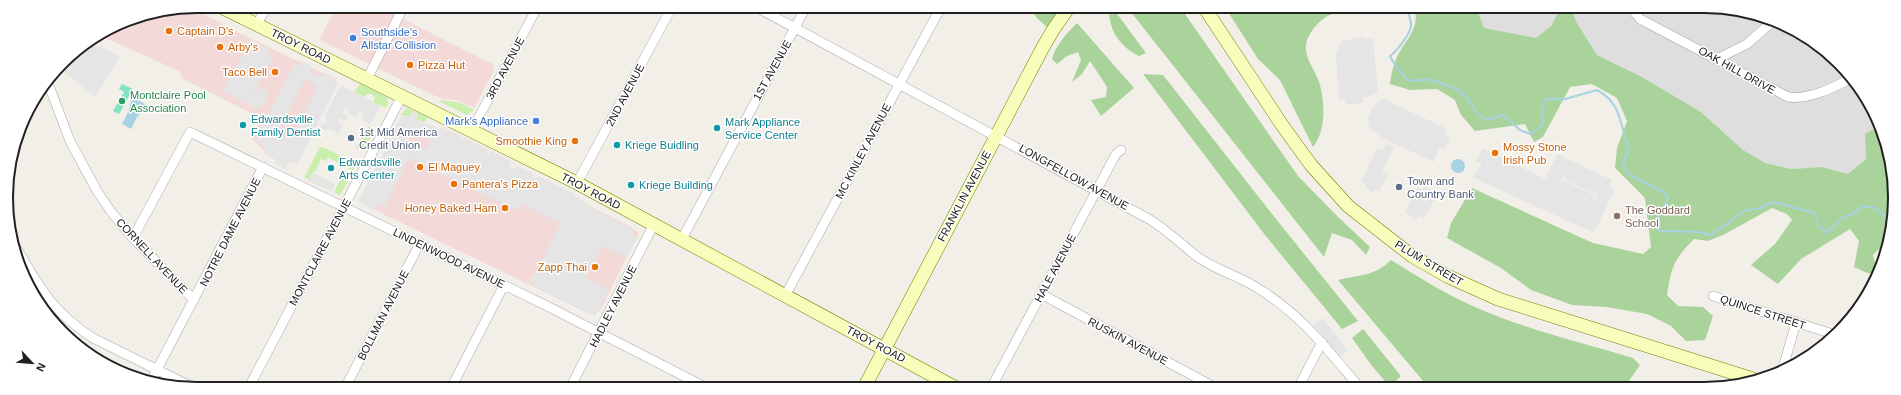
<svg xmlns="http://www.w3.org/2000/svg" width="1901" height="395" viewBox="0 0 1901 395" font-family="Helvetica,sans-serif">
<rect width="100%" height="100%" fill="#f2efe8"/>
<path fill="#dfdede" d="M1476,7H1561L1551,26L1536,38L1484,28Z
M1570,7L1728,8L1799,32L1855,81L1878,127L1865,134L1866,159L1848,174L1822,167L1791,169L1765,164L1743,150L1701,112L1642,77L1597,55L1577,23Z"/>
<path fill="#f3d9d7" d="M337,6H377L494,65L492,74L474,108L456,100L443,99L433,95L322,41L320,38Z
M191,7L235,31L335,79L337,84L297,163L286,162L269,155L252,139L261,118L183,79L179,71L101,36L124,20Z
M420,124L553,187L629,226L639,233L601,309L592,315L381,213L361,200L399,125Z"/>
<path fill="#caeeac" d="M360,84L386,97L388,103L386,108L373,102L375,98L372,94H367L365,97L354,92Z
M441,100L461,103L474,110L467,115L440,102Z
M407,108L427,117L425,122L415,119L412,112L410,116L400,115Z
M369,126L375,129L363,151L356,147Z
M320,147H323L356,164L353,171L328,157L326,161L321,159L315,172H313L309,179L304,178Z
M341,178L348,181L340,195L335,193V190Z"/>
<path fill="#a9d39a" d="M1029,7H1062L1049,29L1037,18Z
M1109,7H1112L1146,53L1139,56C1119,46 1108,29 1109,7Z
M1127,7H1180L1298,176L1337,216L1370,247L1366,255L1352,240L1332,233L1324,257Z
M1225,7H1366C1358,19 1347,12 1336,13C1325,15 1315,25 1310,34C1298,53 1315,67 1320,85C1325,104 1326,131 1313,147L1280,80L1258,59Z
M1413,7H1476L1484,28L1536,38L1551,26L1561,7H1570L1577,23L1597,55L1642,77L1701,112L1743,150L1765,163L1791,169L1822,167L1848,174L1866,159L1865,134L1878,127L1888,148L1893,222L1888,240L1873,255L1878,273H1867L1854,267L1859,241L1850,229L1801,259L1778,284L1751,265L1775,244L1792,220L1787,214L1772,208L1725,234L1708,241L1694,239C1674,259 1671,267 1667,295L1678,306L1703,307L1713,316L1705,340L1686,341L1671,326L1647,314L1607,307L1572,305L1531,290L1501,268L1447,238L1451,223L1472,188L1593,243L1643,254L1651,247L1645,198L1615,168L1617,148L1627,121L1617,98L1592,84L1570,87L1543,137L1534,142L1525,124L1475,131L1461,115L1455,100L1437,89L1410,90L1390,84C1391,74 1394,62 1399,53C1407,39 1422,24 1413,7Z
M1077,23L1134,88L1101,116L1091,100L1106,97L1107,87L1090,61L1082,74L1072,82L1081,60L1078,52L1067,56L1057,64L1052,59C1056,45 1066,34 1077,23Z
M1143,74L1163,75L1276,219L1358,321L1342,329L1265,235Z
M1391,260C1420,278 1450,297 1482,310C1531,331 1583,343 1633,358L1640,365L1626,385L1620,388H1562L1554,382L1549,388H1429L1338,280C1358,275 1376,276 1391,260Z
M1363,329L1401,376L1390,387L1372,366L1352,338Z"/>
<path fill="#82e4c2" d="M122,84L133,89L119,114L113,111L124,92L119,89Z"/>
<path fill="#e5e5e5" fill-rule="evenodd" d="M1361,37L1365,39L1373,38L1378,93L1363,98L1362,103L1346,105L1345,99L1339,100L1336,54L1342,41Z
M251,40L270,49L267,54L273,57L255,91L249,88L256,93L260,87L268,91L265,97L268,98L264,106L260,104L257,110L243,102L246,96L242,102L223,91Z
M87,46L102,47L120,57L95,97L61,69L66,59Z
M303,61L311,65L310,69L312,73L321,76L325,72L334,77L333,82H339L299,161L289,162L286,168L287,170L275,164L276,160L265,154V147L255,139L294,65H301ZM307,80L316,84L317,89L292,136L289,138L284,137L280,133V128L304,81Z
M341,85L380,106L370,125L362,120L365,114L359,111L356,117L348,113L347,106L342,112L348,116L346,121L340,118L338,121L343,125L339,134L330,129L326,131L319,126L328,121L324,117Z
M1382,98L1447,129L1445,135L1450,138L1444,150L1440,148L1438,149L1434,162L1386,140L1370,129L1368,119L1371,110Z
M412,112L418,114L416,119L436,127L432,139L441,127L461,136L459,143L463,137L488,150L487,156L491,151L511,161L509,167L514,169L517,166L534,174L532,178L534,181L538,176L575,194L573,200L578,196L588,206L635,231L632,236L637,237L627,258L602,246L586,278L607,289L608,293L595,316L536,287L529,280L538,269L560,223L521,204L517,211L409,158L385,207L379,204L374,211L358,201L388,144L395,146L390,141L401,116H410ZM414,130L431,141L427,148H422L408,141Z
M1386,144L1394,148L1382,171L1387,175L1379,191L1375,190L1372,193L1366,187V184L1361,182L1377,148L1383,150Z
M1483,148L1545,179L1557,154L1612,180L1609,186L1615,189L1594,233L1472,177L1481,166V163L1476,161ZM1565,173L1566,174L1564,179L1595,194L1599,189L1594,201L1592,200L1594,195L1563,180L1561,185H1559Z
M313,173L335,184L332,192L307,180L310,178Z
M1424,186L1431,189L1429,193L1436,197L1424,219L1418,216L1416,220L1405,212L1417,187L1422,190Z
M1323,318L1348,351L1340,357L1313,325Z"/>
<path fill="#a6d2e1" d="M132,97L147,105L137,117L131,129L122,124L128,112Z
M1451 166a7 7 0 1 1 14 0a7 7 0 1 1-14 0Z"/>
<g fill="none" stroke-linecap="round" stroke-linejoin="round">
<path stroke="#a6d2e1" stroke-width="2" d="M1366,7H1373
M1407,7C1408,12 1410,18 1411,23C1413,31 1397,51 1390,56C1395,67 1401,70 1407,80C1416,81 1427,78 1435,81C1442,83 1451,87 1458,90C1478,100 1470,129 1503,115L1520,130L1530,134L1543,125L1542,107L1546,99H1565L1597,90C1623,104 1619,125 1629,149L1623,163L1627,173L1666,194L1668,198L1655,226L1660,231L1699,232L1711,235L1744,211L1760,208L1774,202L1814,213L1819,226L1827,233L1843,217L1855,213L1862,206L1876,208L1889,220H1893"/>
<g stroke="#a8a8a8" stroke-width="10">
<path id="street" d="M756,7L1149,219C1167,230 1182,245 1199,258C1217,270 1238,276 1256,287C1302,315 1326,348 1360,388
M1631,8L1640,19L1788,97C1810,100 1832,88 1852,78
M257,24L267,6
M1717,59L1747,44L1772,22
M367,79L404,6
M48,83L70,141L97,191L112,213L133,238L194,300
M472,130L538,6
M577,183L672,7
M133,238L190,132L549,307L707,388
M682,239L806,7
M14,244C40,287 50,310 93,338L192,387
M1041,294L1216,388
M785,296L941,7
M1713,296L1836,335
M1782,371L1796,323
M151,381L263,167
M249,387L402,96
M345,388L420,243
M451,388L504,285
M570,388L654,224
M991,388L1116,154L1121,150
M1298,388L1322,342"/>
</g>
<g stroke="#6e8000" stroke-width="14">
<path id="secondary" d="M219,6L577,183L956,388
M1204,7L1282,125L1311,165L1348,206L1412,256L1447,276L1498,299L1753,379
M864,388L1042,49L1053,30L1069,7"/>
</g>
<use href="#street" stroke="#fff" stroke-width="9"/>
<use href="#secondary" stroke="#f7fdbb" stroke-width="13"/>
</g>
<g fill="#e8710a" stroke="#fff" stroke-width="1.5">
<circle cx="169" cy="31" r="4"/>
<circle cx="220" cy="47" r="4"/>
<circle cx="410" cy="65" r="4"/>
<circle cx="275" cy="72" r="4"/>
<circle cx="575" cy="141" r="4"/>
<circle cx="1495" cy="153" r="4"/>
<circle cx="420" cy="167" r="4"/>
<circle cx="454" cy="184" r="4"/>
<circle cx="505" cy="208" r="4"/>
<circle cx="595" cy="267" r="4"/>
</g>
<g fill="#3f7fe0" stroke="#fff" stroke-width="1.5">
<circle cx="353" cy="38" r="4"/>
<circle cx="536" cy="121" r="4"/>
</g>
<circle fill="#2e9e5b" stroke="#fff" stroke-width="1.5" cx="122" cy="101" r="4"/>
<g fill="#0f9aa8" stroke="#fff" stroke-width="1.5">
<circle cx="243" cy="125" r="4"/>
<circle cx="717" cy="128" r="4"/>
<circle cx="617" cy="145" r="4"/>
<circle cx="331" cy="168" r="4"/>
<circle cx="631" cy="185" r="4"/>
</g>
<g fill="#5c6f8a" stroke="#fff" stroke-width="1.5">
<circle cx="351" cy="138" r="4"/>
<circle cx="1399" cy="187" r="4"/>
</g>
<circle fill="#8d6e63" stroke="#fff" stroke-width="1.5" cx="1617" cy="216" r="4"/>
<g text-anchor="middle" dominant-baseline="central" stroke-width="3" stroke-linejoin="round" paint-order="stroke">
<g font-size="11" fill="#c56008" stroke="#fff" text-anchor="start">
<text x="177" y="31">Captain D's</text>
<text x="228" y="47">Arby's</text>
<text x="418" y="65">Pizza Hut</text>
<text x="267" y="72" text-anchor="end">Taco Bell</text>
<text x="567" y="141" text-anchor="end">Smoothie King</text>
<text x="1503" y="147">Mossy Stone<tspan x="1503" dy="13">Irish Pub</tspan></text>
<text x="428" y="167">El Maguey</text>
<text x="462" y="184">Pantera's Pizza</text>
<text x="497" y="208" text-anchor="end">Honey Baked Ham</text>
<text x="587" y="267" text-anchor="end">Zapp Thai</text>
</g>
<g font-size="11" fill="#366cbe" stroke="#fff" text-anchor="start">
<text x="361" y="32">Southside's<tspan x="361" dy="13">Allstar Collision</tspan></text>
<text x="528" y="121" text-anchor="end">Mark's Appliance</text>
</g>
<g font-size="11" fill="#212121" stroke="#fff">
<text transform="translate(301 46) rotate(26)">TROY ROAD</text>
<text transform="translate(505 68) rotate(-62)">3RD AVENUE</text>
<text transform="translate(772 70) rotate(-61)">1ST AVENUE</text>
<text transform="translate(1737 70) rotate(29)">OAK HILL DRIVE</text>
<text transform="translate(625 95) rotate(-62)">2ND AVENUE</text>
<text transform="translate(863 151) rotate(-62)">MC KINLEY AVENUE</text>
<text transform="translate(1074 177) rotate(29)">LONGFELLOW AVENUE</text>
<text transform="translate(591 191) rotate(28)">TROY ROAD</text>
<text transform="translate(964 196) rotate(-62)">FRANKLIN AVENUE</text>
<text transform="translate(230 232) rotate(-63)">NOTRE DAME AVENUE</text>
<text transform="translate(320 252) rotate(-62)">MONTCLAIRE AVENUE</text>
<text transform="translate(152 256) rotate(47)">CORNELL AVENUE</text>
<text transform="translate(449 258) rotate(26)">LINDENWOOD AVENUE</text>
<text transform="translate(1429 263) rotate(31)">PLUM STREET</text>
<text transform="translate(1055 268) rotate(-62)">HALE AVENUE</text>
<text transform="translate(613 306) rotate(-63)">HADLEY AVENUE</text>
<text transform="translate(1763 312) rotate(18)">QUINCE STREET</text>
<text transform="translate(383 315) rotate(-63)">BOLLMAN AVENUE</text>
<text transform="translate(1128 341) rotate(28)">RUSKIN AVENUE</text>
<text transform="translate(876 344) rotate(28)">TROY ROAD</text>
</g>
<g font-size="11" fill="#27864d" stroke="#fff" text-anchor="start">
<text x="130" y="95">Montclaire Pool<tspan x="130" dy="13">Association</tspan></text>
</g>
<g font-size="11" fill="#0d838f" stroke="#fff" text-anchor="start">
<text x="251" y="119">Edwardsville<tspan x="251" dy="13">Family Dentist</tspan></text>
<text x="725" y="122">Mark Appliance<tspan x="725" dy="13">Service Center</tspan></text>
<text x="625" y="145">Kriege Buidling</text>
<text x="339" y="162">Edwardsville<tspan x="339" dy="13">Arts Center</tspan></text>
<text x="639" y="185">Kriege Building</text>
</g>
<g font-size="11" fill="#4e5e75" stroke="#fff" text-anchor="start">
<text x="359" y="132">1st Mid America<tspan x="359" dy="13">Credit Union</tspan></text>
<text x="1407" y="181">Town and<tspan x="1407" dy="13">Country Bank</tspan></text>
</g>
<g font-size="11" fill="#785e54" stroke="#fff" text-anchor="start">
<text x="1625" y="210">The Goddard<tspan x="1625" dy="13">School</tspan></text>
</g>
</g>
<path d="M0 0H1901V395H0ZM197 13H1704A184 184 0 0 1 1888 197V198A184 184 0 0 1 1704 382H197A184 184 0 0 1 13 198V197A184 184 0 0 1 197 13Z" fill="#fff" fill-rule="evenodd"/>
<path fill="none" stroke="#212121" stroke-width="2" d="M197 13H1704A184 184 0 0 1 1888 197V198A184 184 0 0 1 1704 382H197A184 184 0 0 1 13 198V197A184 184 0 0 1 197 13Z"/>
<g transform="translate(32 363) rotate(116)" stroke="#ffffff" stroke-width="3" paint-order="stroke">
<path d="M0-3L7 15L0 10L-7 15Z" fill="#212121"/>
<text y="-6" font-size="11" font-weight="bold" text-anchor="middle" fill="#212121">N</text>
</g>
</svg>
